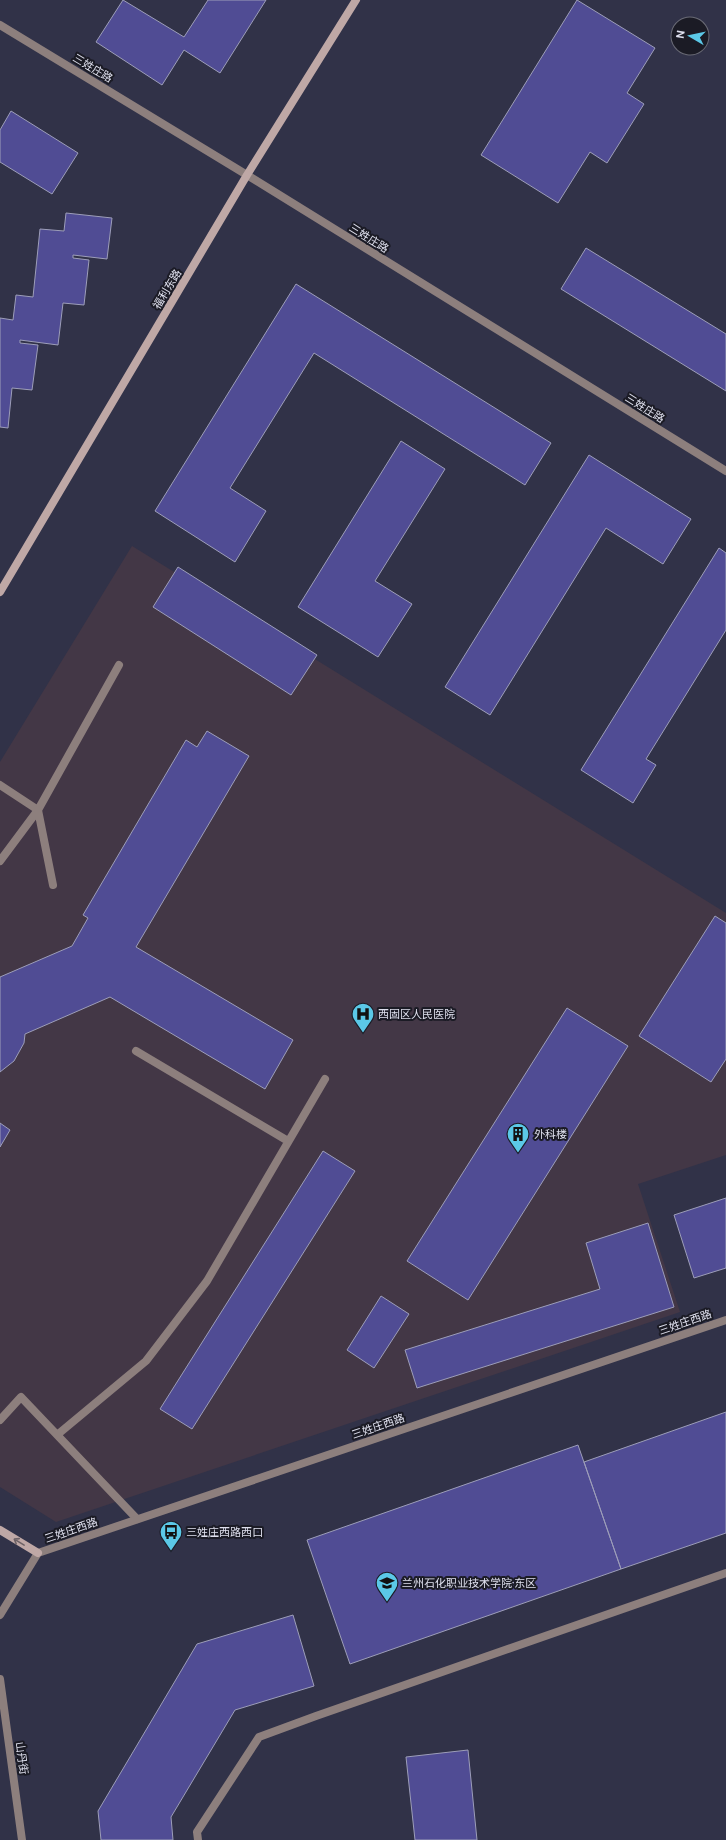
<svg xmlns="http://www.w3.org/2000/svg" width="726" height="1840" viewBox="0 0 726 1840" font-family="'DM Sans','Noto Sans SC',sans-serif">
<rect width="100%" height="100%" fill="#313248"/>
<path fill="#433746" d="M132,546L726,913V1155L638,1184L680,1312L56,1522L0,1487V762Z"/>
<path fill="#504c94" stroke="#9d9eb9" d="M123,0L184,37L208,0H266L220,73L184,50L162,85L96,42Z
M577,0L655,48L627,93L644,104L607,163L590,152L558,203L481,155Z
M11,111L78,153L52,194L0,162V130Z
M66,213L112,218L107,259L73,255V258L89,260L84,305L63,303L58,345L20,340V343L38,345L32,390L12,388L8,428L0,427V318L13,320L16,295L33,297L40,229L64,231Z
M586,248L726,334V391L561,289Z
M296,284L551,443L525,485L314,353L230,488L266,511L235,562L155,511Z
M401,441L445,469L375,581L412,604L378,657L298,607Z
M589,455L691,519L663,564L606,528L490,715L445,687Z
M719,548L726,553V630L646,759L656,765L633,803L581,770Z
M178,567L317,655L291,695L153,607Z
M207,731L249,756L136,947L293,1040L265,1089L110,997L25,1034L24,1043L14,1061L0,1072V977L72,946L88,918L83,915L186,740L197,747Z
M715,916L726,923V1059L711,1082L639,1036Z
M567,1008L628,1046L468,1300L407,1261Z
M0,1123L10,1130L0,1147Z
M323,1151L355,1171L192,1429L160,1409Z
M726,1198V1268L694,1278L674,1215Z
M648,1223L674,1307L417,1388L405,1350L600,1289L586,1243Z
M381,1296L409,1314L374,1368L347,1350Z
M726,1412V1533L621,1569L584,1462Z
M578,1445L621,1569L350,1664L307,1540Z
M293,1615L314,1686L235,1710L171,1817L173,1840H101L98,1811L197,1644Z
M468,1750L477,1840H415L406,1757Z"/>
<g fill="none" stroke-linecap="round" stroke-linejoin="round">
<path stroke="#8d7f7d" stroke-width="8" d="M0,785L38,810L53,885
M0,861L38,810L119,665
M136,1051L288,1141
M0,1420L21,1397L137,1519
M57,1435L146,1361L207,1281L325,1079
M198,1840L197,1832L259,1737L316,1716L726,1573"/>
<path stroke="#8d7f7d" stroke-width="8" d="M0,25L247,175L726,471
M0,1615L38,1553L726,1320
M0,1679L22,1840"/>
<path stroke="#bfa8a6" stroke-width="8" d="M0,592L247,175L356,0
M0,1530L38,1553"/>
</g>
<defs><path id="oneway-shaft" d="M-6 0H5M1.5-3L5.5 0L1.5 3" fill="none" stroke-width="1.6" stroke-linecap="round" stroke-linejoin="round"/></defs>
<use stroke="#6d6266" href="#oneway-shaft" transform="translate(19 1542) rotate(-149)"/>
<defs>
<g id="hospital-pin" transform="scale(1.15)"><path d="M0 17L-7.5 6A9.5 9.5 0 1 1 7.5 6Z" fill="#5bc8e7" stroke="#1b1b25"/><path d="M-5-5h3v3.5h4V-5h3V5h-3V1.5h-4V5h-3Z" fill="#111"/></g>
<g id="building-pin" transform="scale(1.15)"><path d="M0 17L-7.5 6A9.5 9.5 0 1 1 7.5 6Z" fill="#5bc8e7" stroke="#1b1b25"/><path d="M-4-6H4V6H1V3H-1V6H-4ZM-2.5-4.3h1.7v1.8h-1.7ZM.8-4.3h1.7v1.8H.8ZM-2.5-1h1.7V.8h-1.7ZM.8-1h1.7V.8H.8Z" fill="#111"/></g>
<g id="bus-pin" transform="scale(1.15)"><path d="M0 17L-7.5 6A9.5 9.5 0 1 1 7.5 6Z" fill="#5bc8e7" stroke="#1b1b25"/><path d="M-5-6H5V4H4V6H2V4H-2V6H-4V4H-5ZM-3.5-4V0h7V-4ZM-3.5 1.2v1.5H-2V1.2ZM2 1.2v1.5H3.5V1.2Z" fill="#111"/></g>
<g id="university-pin" transform="scale(1.15)"><path d="M0 17L-7.5 6A9.5 9.5 0 1 1 7.5 6Z" fill="#5bc8e7" stroke="#1b1b25"/><path d="M0-5L7-2L0 1L-7-2ZM-4 1L0 2.5L4 1V4Q0 6-4 4Z" fill="#111"/></g>
</defs>
<g fill-rule="evenodd">
<use href="#hospital-pin" x="363" y="1014"/>
<use href="#building-pin" x="518" y="1134"/>
<use href="#bus-pin" x="171" y="1532"/>
<use href="#university-pin" x="387" y="1583"/>
</g>
<g text-anchor="middle" dominant-baseline="central" stroke-width="4" stroke-linejoin="round" paint-order="stroke">
<g font-size="11" fill="#dfe0ee" stroke="#1b1b25">
<text transform="translate(93 68) rotate(31)">三姓庄路</text>
<text transform="translate(369 238) rotate(32)">三姓庄路</text>
<text transform="translate(167 289) rotate(-59)">福利东路</text>
<text transform="translate(645 408) rotate(32)">三姓庄路</text>
<text transform="translate(685 1322) rotate(-19)">三姓庄西路</text>
<text transform="translate(378 1426) rotate(-19)">三姓庄西路</text>
<text transform="translate(71 1530) rotate(-19)">三姓庄西路</text>
<text transform="translate(22 1758) rotate(82)">山丹街</text>
</g>
<g font-size="11" fill="#dfe0ee" stroke="#1b1b25" text-anchor="start">
<text x="378" y="1014">西固区人民医院</text>
<text x="534" y="1134">外科楼</text>
<text x="186" y="1532">三姓庄西路西口</text>
<text x="402" y="1583">兰州石化职业技术学院·东区</text>
</g>
</g>
<g transform="translate(690 36) rotate(279)"><circle r="19" fill="#1b1b25" stroke="#696a75"/>
<path d="M0-3L7 15L0 10L-7 15Z" fill="#5bc8e7"/>
<text y="-6" font-size="11" font-weight="bold" text-anchor="middle" fill="#dfe0ee">N</text>
</g>
</svg>
